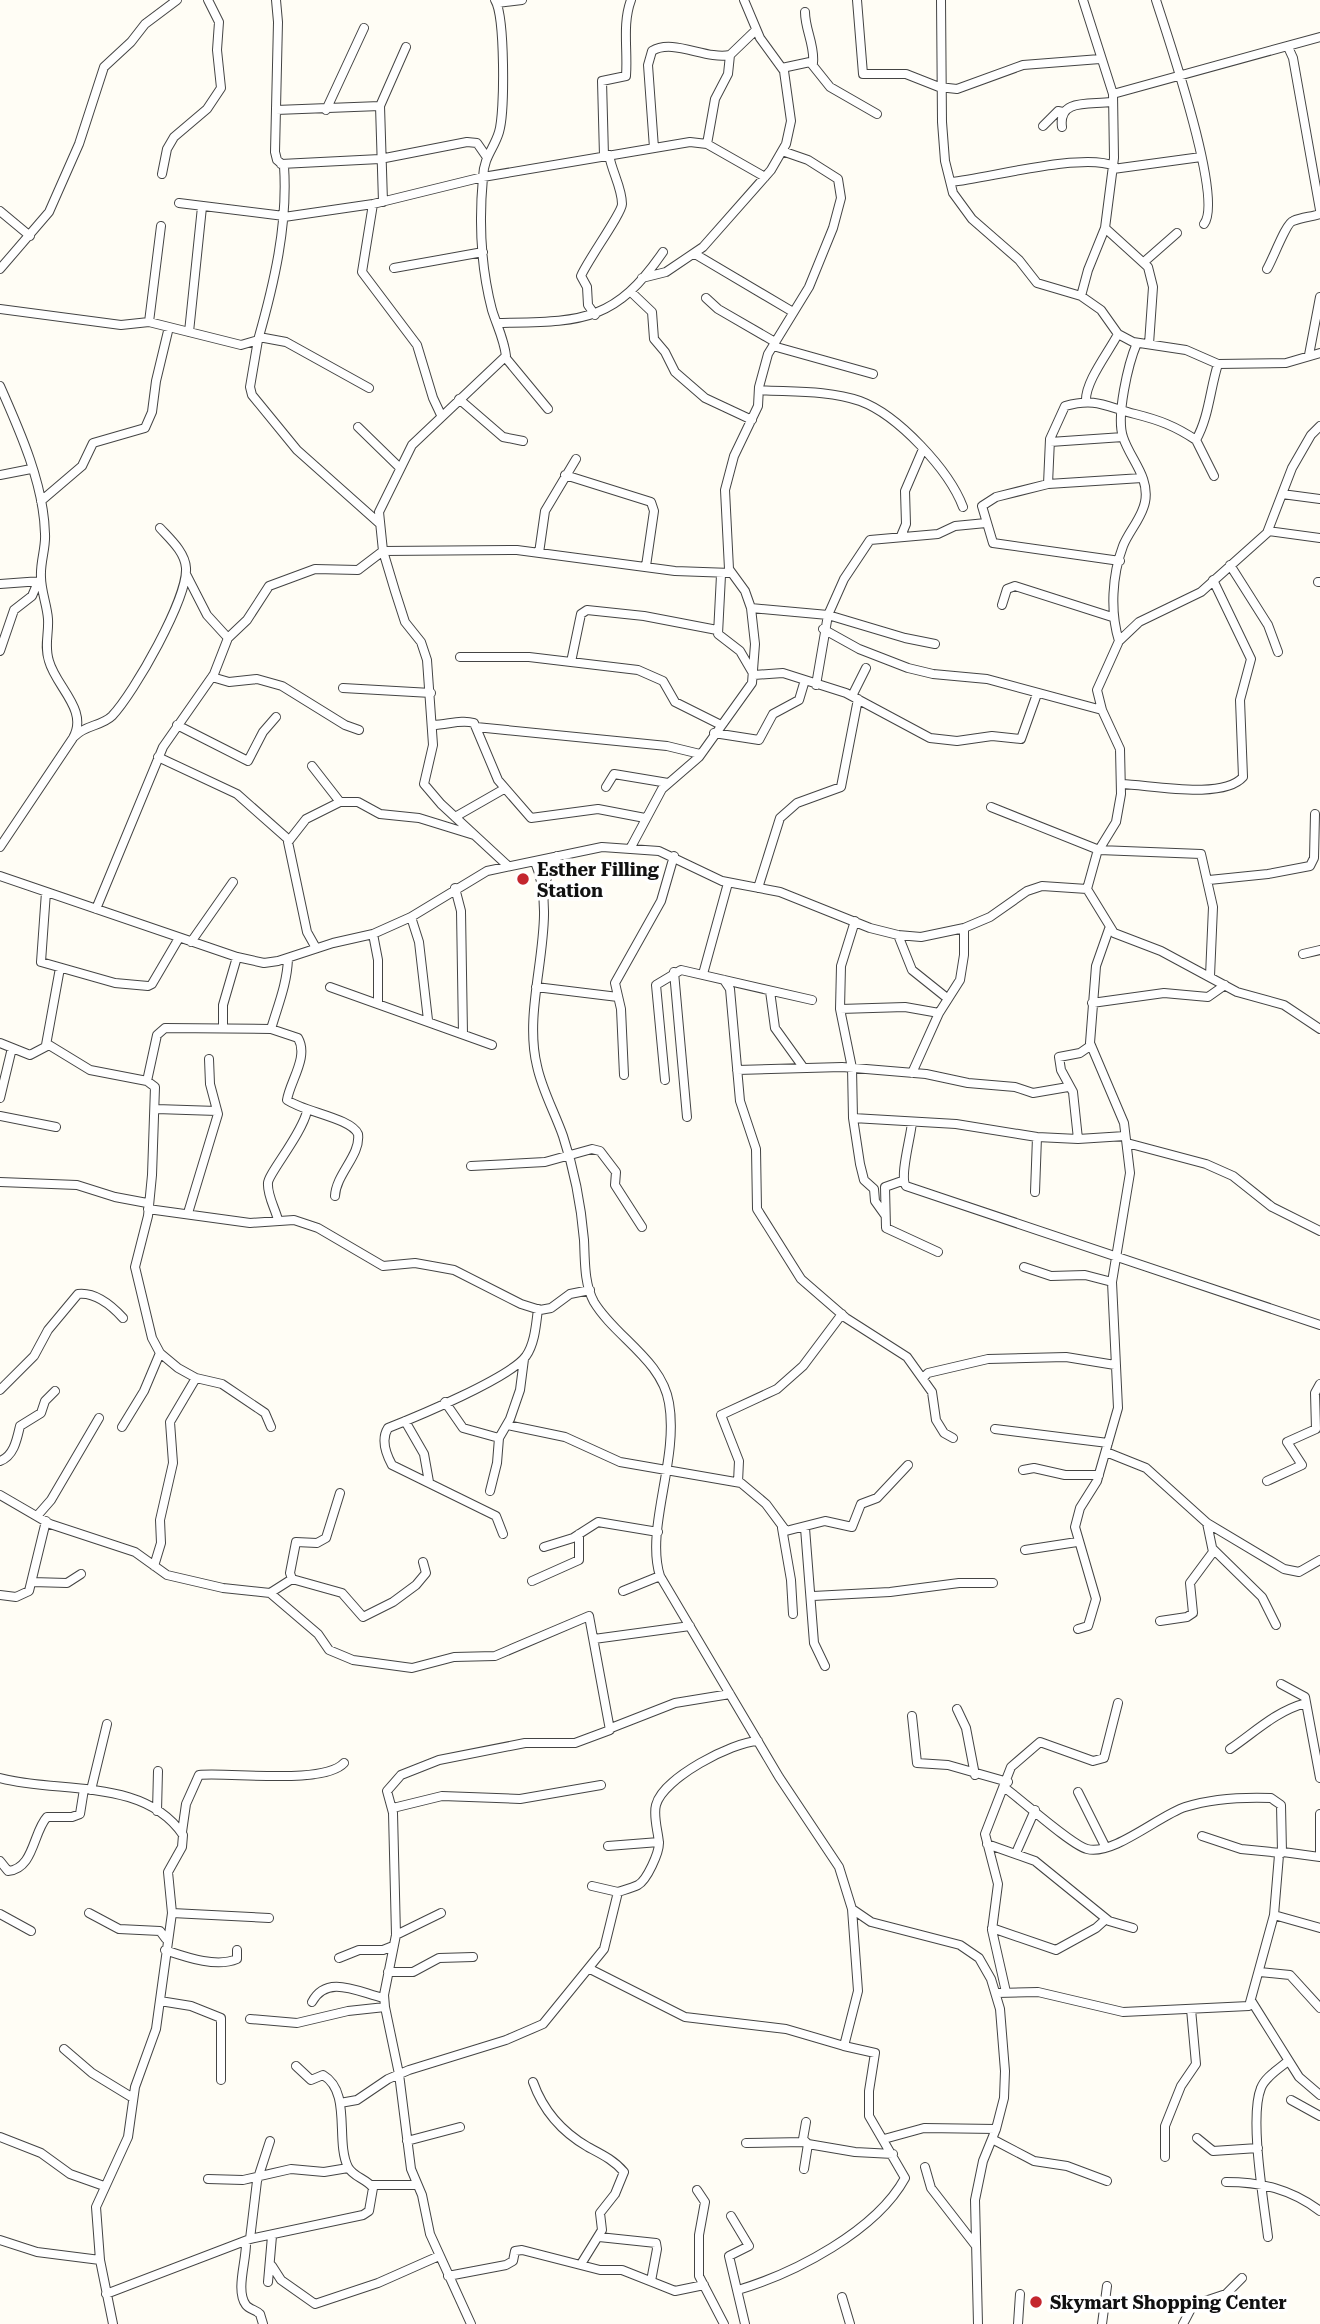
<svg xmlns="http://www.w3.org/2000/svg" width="1320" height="2324" viewBox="0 0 1320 2324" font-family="'Roboto Serif',serif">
<rect width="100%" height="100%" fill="#fffdf5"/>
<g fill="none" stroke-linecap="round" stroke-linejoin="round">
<g stroke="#444" stroke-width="10">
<path id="minor" d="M495,0C505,16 505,112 499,132C494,149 484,156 483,177C479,220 481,268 492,310C497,326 504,339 506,356L412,445L379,512L383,551L395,591L405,622L421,642L427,660L433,745L424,784L441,804L507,865
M857,0L863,74H906L939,87L957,89L1023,65L1100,59
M941,0L942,122L945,161L953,193L972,219L1019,260L1037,283L1081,296L1101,310L1118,334L1133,342L1186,350L1218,364L1286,363L1320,353
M1156,0C1167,35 1224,199 1204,224
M497,3L522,0
M805,12C805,30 815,45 813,63
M1288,47L1293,58L1320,210
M782,68L810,62L830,87L877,114
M1113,94L1320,37
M380,106L406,47
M276,110L380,106L383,202
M326,110L364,28
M1043,126L1058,111L1063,112
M1062,127C1058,98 1091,105 1111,102
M707,144L715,99L728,74L730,55
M654,148L648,65L652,51C673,38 706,60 730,55L756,30
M604,156L602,81L626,76C628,50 622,24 631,0
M281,164L380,159L467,142L477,143L486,156
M1113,169L1201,157
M162,174L167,149L174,137L207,109L221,88L217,50L219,22L208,0
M951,182C989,178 1084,152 1114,166
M179,203L284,216
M373,204L362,272L417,345L433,398L441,415
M0,211L30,236
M284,217L373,204L483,177L690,142L707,144L765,177
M1105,228L1148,267L1153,287L1149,344
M695,254L793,312
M1144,262L1177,233
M394,268L483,252
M0,269L49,212L79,144L104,67L131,42L145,24L177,0
M1267,269C1273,259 1286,223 1293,221C1302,217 1311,217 1320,214
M642,278L666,272L703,247L771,170L786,144L791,121L784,71L760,38L744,0
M631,292L652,312L654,339L665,352L675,372L705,398L752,420
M1081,296L1088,270L1105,228L1114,158L1113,94L1083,0
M706,298L718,309L775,342
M0,309L121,325L149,322L241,345L258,340C274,284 288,225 284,166L277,160L275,152L278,22L276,0
M595,315L588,305L587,287L581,276C587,261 622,213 622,204C622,188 612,172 609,155
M149,322L161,226
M497,323C579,321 613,325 663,252
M189,332L202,207
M259,337L286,342L369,388
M258,340L250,387L252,395L297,450L379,523
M773,346L873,374
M1309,355L1320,297
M505,357L548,409
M0,386C20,431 44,485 45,534C46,548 40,562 41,577C41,591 47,605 48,619C49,634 44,646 49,661C56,687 89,710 73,738L0,847
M759,390C791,392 829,390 860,401C898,415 949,470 963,507
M459,399L503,437L523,441
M1086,401C1085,382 1108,353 1118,334
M358,427L399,467
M1196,440L1214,476
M1050,442L1123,437
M0,475L31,469
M565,475L651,502L654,511L646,566
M1048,484L1050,439L1065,406C1097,397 1106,407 1135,414C1159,420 1175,426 1196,440C1209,417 1210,389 1218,364
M1282,494L1320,499
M41,501L82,466L93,443L145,428L152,412L156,381L169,327
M1268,531L1320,538
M901,536L906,524L905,491L923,449
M539,553L545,511L576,459
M1120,561L993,543L982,506L996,497L1048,484L1142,478
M1230,565L1268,625L1278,652
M186,574L207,615L228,638
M721,575L718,634L740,651L754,675L783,673L846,693L930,738L957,741L992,736L1021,739L1037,694
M1318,582H1320
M0,584L41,581
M1002,605L1007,589L1015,586L1112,617
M751,608L828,615L905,638L935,644
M823,629L859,649L908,668L933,674L987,679L1102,710
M1119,641C1110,612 1112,575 1123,546C1129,531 1142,518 1145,502C1150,477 1130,459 1123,437C1116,416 1128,364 1137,343
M0,651L14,610L32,596L38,582
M460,657H529L638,670L663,681L675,702L719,724
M571,662L581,614L587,610L644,616L717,630
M212,677L229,682L257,679L282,686L345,725L359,730
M816,685L828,615L844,579L870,540L938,534L955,526L986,523
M343,688L431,693
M852,696L866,668
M177,725L248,761L263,732L276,717
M433,725C447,725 461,719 474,723L498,780L531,818L598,809L645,818
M476,727L667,746L700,754
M714,733L759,740L773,714L799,700L805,680
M75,736C85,725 102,726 112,716C134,693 188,598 186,568C185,552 170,539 160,528
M158,757L237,794L289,840
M312,766L340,802H358L380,814L419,818L474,835
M1122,784C1151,785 1223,800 1243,777L1240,700L1251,659L1213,580
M606,787L614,774L668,783
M991,807L1099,850L1201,854L1213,907L1210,976
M455,817L504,789
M631,847L662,789L699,757L752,683L755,644L751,608L745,591L729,569L725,490L734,456L758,406L759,387L768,354L809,287L833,228L841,198L838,179L808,160L782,151
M535,862C561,922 521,1001 537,1066C542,1090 555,1113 563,1136C574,1169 581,1205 584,1240C585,1260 584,1284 594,1302C615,1337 662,1360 669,1403C679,1459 645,1529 660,1576L779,1777L839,1867L852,1909L871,1922L960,1945L979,1958L991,1979L1000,2009L1005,2071L1004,2098L996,2129L983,2161L975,2200L978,2324
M0,876L237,957L264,963L278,961L333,943L373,934L411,917L487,871L602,847L659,851L722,881L780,892L870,928L898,935L921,937L964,928L990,917L1027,891L1042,886L1087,889L1114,933L1161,951L1237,992L1284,1005L1320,1029
M1209,880L1268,874L1310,866L1314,858L1315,814
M543,887L557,856
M455,888L461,911L463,1034
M758,888L780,818L797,803L841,787L858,699
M1087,889L1097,853L1116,822L1121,794L1120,749L1102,710L1097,690L1119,641L1139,622L1201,592L1267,533L1292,468L1311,435L1320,426
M46,892L41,962L115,983L148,986L152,984L179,938
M96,909L163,747L214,674L228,638L247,620L269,586L315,569L358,570L383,551L517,550L675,571L731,573
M411,917L419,942L428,1020
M855,921L841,966L840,1009L852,1068L853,1118L860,1164L864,1180L874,1189L875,1201L885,1215
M373,934L378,960V1004
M898,935L912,970L947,998
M191,942L233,882
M316,948L307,932L288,842L306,819L340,802
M1303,954L1320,950
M674,972L687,1117
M703,974L728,883
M724,980L730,989L740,1101L756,1149L757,1209L801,1279L846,1318L907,1357L932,1392L936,1420L944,1433L953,1438
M330,987L492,1045
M536,987L618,997
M770,991L775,1028L803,1067
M1092,1003L1164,993L1208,997L1225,985
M840,1009L905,1007L939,1013
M223,1028V1005L237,957
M271,1029C278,1005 287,984 288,959
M0,1043L30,1055L49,1045L90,1070L147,1081L155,1087L152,1175L148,1216L135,1267L152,1338L160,1353L178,1368L196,1378L222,1384L265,1413L271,1427
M46,1045L60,968
M737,1070L842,1067L926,1074L968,1083L1015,1087L1033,1093L1068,1087
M912,1073L939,1013L960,980L964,955V928
M624,1075L621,1009L615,983L661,901L674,856
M665,1080L656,985L681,970L812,1000
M147,1081L157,1035L165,1028L271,1029L298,1038C309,1057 290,1081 287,1100C304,1112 351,1118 358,1134C361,1155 336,1174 335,1196
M0,1098L12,1048
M156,1109L217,1111
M0,1116L56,1127
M853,1118L956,1124L1037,1137L1078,1139L1125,1136
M912,1122C911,1137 899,1177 906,1186L1320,1325
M1078,1139L1073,1092L1061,1070L1059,1057L1080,1053L1090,1046
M1127,1143L1206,1164L1233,1176L1272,1207L1320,1231
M471,1166L545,1162L592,1149L600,1151L616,1172L615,1185L642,1227
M902,1181L885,1187L886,1228L938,1252
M0,1182L77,1185L115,1197L147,1203
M1035,1192L1037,1137
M148,1209L250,1223L294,1220L318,1228L383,1266L415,1263L454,1270L521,1304L540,1310L551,1308L570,1294L590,1290
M188,1213L218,1114L210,1084L209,1059
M278,1220C275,1208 267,1195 268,1183C268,1174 302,1134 307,1111
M1024,1267L1051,1276L1085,1275L1112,1282
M923,1378L928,1373L988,1359L1066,1357L1115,1365
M0,1390L34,1356L48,1330L78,1294C95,1292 112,1306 123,1318
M445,1402L463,1428L499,1438
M405,1421L424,1454L429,1482
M507,1425L565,1437L620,1462L741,1483L766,1504L786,1531L825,1521L852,1527L861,1504L877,1498L908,1465
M122,1427L144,1391L160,1353
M995,1429L1108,1443
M1106,1452L1146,1468L1207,1523L1284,1569L1299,1572L1320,1560
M0,1461C14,1456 17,1439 20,1426L41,1413L45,1401L55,1391
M1023,1470L1034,1468L1065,1475H1099
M1267,1481L1302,1465L1287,1442L1316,1429L1315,1393L1320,1384
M738,1482L739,1461L721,1415L777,1389L803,1366L842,1314
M490,1491L497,1463L499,1438L510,1419L520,1390L524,1359
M340,1493L326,1538L317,1543L296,1542L290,1573L292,1579L342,1593L363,1617L393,1602L416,1585L426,1573L423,1562
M0,1495L50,1524L135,1552L167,1575L223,1588L270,1593L318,1634L329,1650L353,1660L412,1668L454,1657L495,1656L589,1616L610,1730L575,1743H525L439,1760L401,1775L387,1791L393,1813L396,1935L384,1995L385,2007L399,2074L411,2169L422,2195L430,2234L471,2324
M37,1516L51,1500L99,1418
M782,1528L791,1580L793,1614
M805,1528L814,1643L825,1666
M503,1534L496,1516L392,1465C386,1454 381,1439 388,1428C416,1417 510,1378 526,1356C535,1343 536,1324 538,1309
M544,1547L573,1538L598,1522L658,1532
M1213,1549L1262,1597L1276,1625
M1025,1550L1077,1542
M154,1566L161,1543L160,1520L173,1463L170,1422L196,1378
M532,1581L579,1560V1534
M32,1582L67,1583L81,1574
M623,1591L660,1576
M270,1593L292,1579
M0,1595L16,1597L29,1591L46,1521
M813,1596L890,1592L959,1583H993
M1160,1621L1187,1617L1193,1613L1190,1583L1213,1552L1207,1523
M1078,1629L1088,1626L1096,1599L1075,1527L1080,1508L1097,1481L1118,1408L1112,1282L1130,1173L1124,1123L1090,1043L1096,966L1109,929
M594,1639L690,1626
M1281,1684L1305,1697L1320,1778
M957,1709L966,1728L975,1775
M912,1716L917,1763L948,1765L1008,1782
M611,1728L675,1703L730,1694
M1230,1749C1255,1732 1276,1711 1306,1703
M0,1778C58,1794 144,1777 183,1835L182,1847L168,1872L172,1913L156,2029L135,2087L128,2137L96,2207L100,2260L113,2324
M1005,1788C1022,1800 1071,1845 1087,1849C1113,1856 1160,1815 1185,1807C1211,1799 1243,1797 1271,1798L1281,1805L1282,1852
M91,1790L107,1724
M1078,1792L1105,1846
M393,1808L442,1796L520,1799L601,1785
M157,1811L158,1771
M182,1832L186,1804L199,1775C230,1772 324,1785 344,1763
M1202,1836L1241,1849L1281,1853
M987,1844L1035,1861L1109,1921L1133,1928
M608,1846L659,1842
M1016,1853L1035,1810
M1320,1857V1814
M0,1861L8,1871C34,1869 33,1832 47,1817H72L80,1814L84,1789
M592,1886L618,1892
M89,1913L119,1929L160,1931L166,1939
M172,1913L269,1918
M0,1914L31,1931
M1274,1915L1320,1928
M992,1928L1056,1950L1096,1928L1106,1919
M396,1935L441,1913
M165,1950C186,1957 216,1968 237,1959V1950
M339,1958L359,1950H383L393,1946
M590,1969L685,2017L786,2029L844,2046
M388,1972H413L439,1958L473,1957
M1260,1972L1290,1975L1320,2008
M1006,1992L992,1930L998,1884L985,1834L1011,1767L1040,1742L1093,1761L1104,1758L1118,1703
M997,1993L1038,1992L1123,2012L1249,2006L1274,1915L1279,1855L1283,1852L1320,1857
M160,2001L191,2006L221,2018V2080
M312,2002C327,1973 360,1993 384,1998
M1252,2002L1299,2077L1320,2095
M250,2019L297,2023L348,2011L385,2007
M64,2049L92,2073L133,2098
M533,2082C543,2110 562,2132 588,2147C601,2154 614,2160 624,2172L615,2194L600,2213L602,2230L581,2264
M1291,2100L1320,2116
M340,2103L357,2100L388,2079L409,2070L506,2040L543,2024L604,1949L618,1892C624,1890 632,1888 638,1885C647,1880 659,1853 659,1843C658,1831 653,1816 656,1805C663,1778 732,1742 758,1741
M806,2122L803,2139L808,2144L855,2152L893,2154
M0,2137L41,2153L70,2174L104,2186
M1197,2138L1213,2151L1258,2148
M884,2139L924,2128L996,2129
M992,2139L1034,2161L1067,2166L1107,2181
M407,2141L460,2127
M746,2143L805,2142
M1165,2157V2126L1181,2086L1196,2064L1191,2009
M925,2167L931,2188L976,2246
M804,2169L808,2144
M208,2179L243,2180L291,2169L324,2172L348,2168
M1226,2182C1261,2182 1291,2189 1320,2211
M371,2185H417
M697,2190L705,2202L699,2235V2276L724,2324
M731,2216L749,2246L729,2256L745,2324
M599,2237L656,2243L657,2249L651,2281
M1268,2237C1264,2203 1249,2117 1261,2088C1265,2077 1279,2069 1288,2061
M250,2239L257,2181L270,2141
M0,2240L37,2252L100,2260
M246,2241C247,2260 235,2290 246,2305C249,2309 256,2310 260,2314L263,2324
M272,2266L281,2280L315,2304L378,2283L439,2256
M448,2276L506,2265L513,2261L515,2251L522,2250L600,2270H622L675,2291L704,2285
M268,2282L272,2236
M738,2290C795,2273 876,2231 905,2178L869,2116V2091L875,2053L844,2046L858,1991L852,1909
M106,2294L250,2239L363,2215L369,2211L373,2188C367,2179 353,2177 348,2167C335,2141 352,2092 323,2075L311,2080L296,2066
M842,2297L850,2324
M1018,2324L1020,2294
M1102,2324L1107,2286
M1183,2324L1193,2305L1226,2294L1242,2278"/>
</g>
<use href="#minor" stroke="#fff" stroke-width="8"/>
</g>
<g fill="#c4262e" stroke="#fff" stroke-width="2.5">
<circle cx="523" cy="879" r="7"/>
<circle cx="1036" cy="2302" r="7"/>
</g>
<g text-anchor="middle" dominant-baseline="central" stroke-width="7" stroke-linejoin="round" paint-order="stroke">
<g font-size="18" font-weight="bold" fill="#111" stroke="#fff" text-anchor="start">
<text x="537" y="869">Esther Filling<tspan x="537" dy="21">Station</tspan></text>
<text x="1050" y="2302">Skymart Shopping Center</text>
</g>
</g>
</svg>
